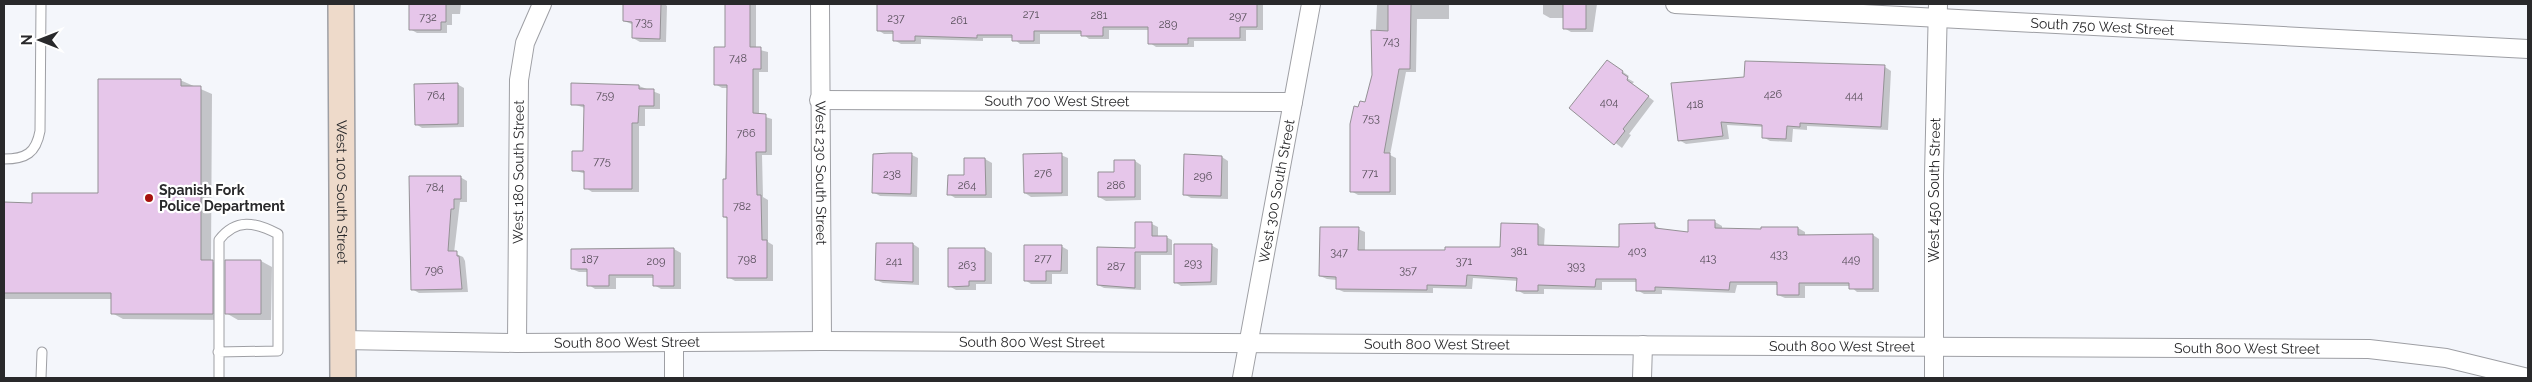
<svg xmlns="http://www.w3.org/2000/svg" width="2532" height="382" viewBox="0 0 2532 382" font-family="Raleway,sans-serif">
<rect width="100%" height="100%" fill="#f4f6fb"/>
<path fill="#0003" d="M411,4H461L460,14H452V25H447V33H417L410,29Z
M624,4H665L667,6L666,42H640L633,38L634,25L624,21Z
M726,4H768L756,5V49L768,52V72H759V115L772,119V155H762L763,197L768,200V242L773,245V281H735L728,277V219L724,217L728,88H722L715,84L727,49Z
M941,4L1083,6V4H1261L1263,5V30H1246V41H1194V47H1156L1150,43V30H1109V39H1089L1083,34H1040V44H1020L1013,38H983V41L921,39V44H901L894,40V34H884L878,30Z
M1377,4H1449V19H1417L1416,72H1406L1390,155L1396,158V195H1358L1351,191L1359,108L1367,104L1373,94Z
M1543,4H1597L1593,32H1571L1564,28V18H1550L1543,14Z
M1613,65L1629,76L1627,78L1634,82L1632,84L1654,101L1629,134L1631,135L1622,148L1571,108Z
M1885,67L1891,71L1888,130L1807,126V130L1793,129L1792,142L1770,141L1763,137L1764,127L1727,125L1729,139L1686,144L1679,140L1673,85Z
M180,80L212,94L211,261L223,267V320L123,319L112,313V299H4V204H34L99,195Z
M457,84L464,88V127L422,128L416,124Z
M639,86L660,94V109H645V126H639V192H592L586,188V174L573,170L584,152L585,108L573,104Z
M912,155L918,158L917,197L880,196L873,192Z
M1061,155L1068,158V196L1031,197L1025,193Z
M1222,157L1228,161V199L1191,198L1184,194Z
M965,159H985L992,163V198H955L949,194L966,177Z
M1135,161L1141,165V200L1106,201L1099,197L1115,173Z
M460,177L467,181V202H460L454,253L463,257L465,261L468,292L419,293L412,289Z
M1689,222H1715L1722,226V230L1798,228L1805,232V236L1873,235L1879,239V292H1857L1850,286H1805V298H1785L1778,295V285H1737L1735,293L1662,290V294H1644L1637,290V282H1602V290L1544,289V294H1524L1517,290L1518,281L1473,278L1472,289L1433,288V293L1344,292L1337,289V280L1327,279L1320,276L1358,229L1365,232V251H1446L1502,248V225H1538L1545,229L1544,246L1621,249L1654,224L1661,230L1689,234Z
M1136,224H1152L1158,227V237H1166L1172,240V255H1141V290L1104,288L1098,285L1136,249Z
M913,244L919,248V285L883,283L876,280Z
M1211,245L1218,249L1217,285L1181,286L1175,282Z
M1061,246L1068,250V274H1052V284H1031L1025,280Z
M674,249L681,253V289H661L654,285V278H616V289H595L589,285V272H579L572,269Z
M949,249H985L992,253V284H976V290H956L949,286Z
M261,261L272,267L271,320H238L226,313Z"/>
<path fill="#e6c6ea" stroke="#949195" d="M409,4H446V22H441V30H409Z
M623,4H661L660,39L632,38V22L623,21Z
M725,4H750V47H761V69H753V113L766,114V152H756L757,195H761L762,240H767V278H727V217H723V179H726L727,85H714V47H725Z
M877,4H1257V27H1240V38H1188V44H1148V27H1103V36H1081V31H1034V41H1012V35H977V38L915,36V41H893V31H877Z
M1388,4H1411L1410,69H1399L1384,153H1390V192H1350V124L1354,106L1358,107L1360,101L1365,102L1372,75L1371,30L1388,31Z
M1563,4H1586V29H1563Z
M1607,60L1623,71L1622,73L1628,77L1627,80L1649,96L1623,129L1625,131L1614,145L1569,108Z
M1745,61L1885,65L1881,127L1800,123V127L1787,126L1786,139L1762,138V125L1721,122L1723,136L1678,141L1671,83L1744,77Z
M98,79H181V86H201V260H213V314H111V293H4V202L32,203V193H98Z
M458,83V124L415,125L414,84Z
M571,83L639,85V89H654V106H639L638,123H632V189H584V171H572V151H583L584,105H571Z
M890,153H912L911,194L872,193L873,154Z
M1062,153V193H1024L1023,154Z
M1184,154L1222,156L1221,196L1183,195Z
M964,158H985L986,195H947L948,175H964Z
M1114,160H1135V197H1098V172H1114Z
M409,176H461V199H454V209H451L448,251H457V256H459L462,289L411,290Z
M1688,220H1715V228L1761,229V227H1798V235L1873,234V289H1849V283H1799V295H1777V282H1730L1729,290L1655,287V291H1636V279H1596L1595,287L1538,285V291H1516L1517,278L1467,275L1466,286L1427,285V290L1336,289V277L1319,276L1320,227H1359L1358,250H1445V247H1500L1501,223L1538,224V245L1619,247V224L1655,223V228L1688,232Z
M1135,222H1152V236H1167V252H1135V288L1097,285V247L1135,248Z
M876,243H913V282L875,280Z
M1174,244H1212L1211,282L1174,283Z
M1024,245H1062L1061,271H1046V281H1024Z
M674,248V286H653V275H609V286H587V269H571V249Z
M948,248H985V281H969V286L948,287Z
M225,260H261V314H225Z"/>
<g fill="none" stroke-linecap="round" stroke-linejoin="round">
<g stroke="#9e9fa4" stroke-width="11">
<path id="lane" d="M4,159C26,159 36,153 40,131L41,4
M218,352L278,351V234C255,222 236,218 219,240V378
M41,378L42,352"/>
</g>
<g stroke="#9e9fa4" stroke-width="20">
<g id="street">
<path id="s1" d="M820,4L822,341"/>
<path id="s2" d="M1675,4L2528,49"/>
<path id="s3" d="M819,100L1293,102"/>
<path id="s4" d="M343,340L517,343L822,341L2369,349L2446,358L2528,378"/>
<path id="s5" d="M517,343L519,80L525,43L542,4"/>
<path d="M674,344V378"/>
<path id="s6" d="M1242,378L1311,4"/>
<path d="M1642,378L1643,345"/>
<path id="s7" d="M1934,378V175L1938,4"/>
</g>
</g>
<g stroke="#9e9fa4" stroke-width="28">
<g id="secondary">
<path id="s8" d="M341,4L343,378"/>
</g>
</g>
<use href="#lane" stroke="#fff" stroke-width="9"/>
<use href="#street" stroke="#fff" stroke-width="18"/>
<use href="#secondary" stroke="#eedaca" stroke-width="25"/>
</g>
<circle fill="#a6110d" stroke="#fff" stroke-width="2" cx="149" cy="198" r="5"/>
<g text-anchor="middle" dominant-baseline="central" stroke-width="4.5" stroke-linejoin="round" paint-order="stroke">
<g font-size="11" fill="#58505b">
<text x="1031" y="14">271</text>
<text x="1099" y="15">281</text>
<text x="1238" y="16">297</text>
<text x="428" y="17">732</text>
<text x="896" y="18">237</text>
<text x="959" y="20">261</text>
<text x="644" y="22">735</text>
<text x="1168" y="24">289</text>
<text x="1391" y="41">743</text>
<text x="738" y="58">748</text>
<text x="1773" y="94">426</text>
<text x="436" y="95">764</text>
<text x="605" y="95">759</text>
<text x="1854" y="95">444</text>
<text x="1609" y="102">404</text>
<text x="1695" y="104">418</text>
<text x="1371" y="118">753</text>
<text x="746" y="133">766</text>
<text x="602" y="161">775</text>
<text x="1043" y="173">276</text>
<text x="1370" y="173">771</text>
<text x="892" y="174">238</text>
<text x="1203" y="176">296</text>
<text x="967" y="185">264</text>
<text x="1116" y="185">286</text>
<text x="435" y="187">784</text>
<text x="742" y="206">782</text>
<text x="1519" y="251">381</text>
<text x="1637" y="251">403</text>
<text x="1339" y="252">347</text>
<text x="1779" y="254">433</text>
<text x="1043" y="258">277</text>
<text x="1708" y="258">413</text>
<text x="590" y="259">187</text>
<text x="747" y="259">798</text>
<text x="1851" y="259">449</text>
<text x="656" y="261">209</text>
<text x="894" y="261">241</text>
<text x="1464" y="261">371</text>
<text x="1193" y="263">293</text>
<text x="967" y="265">263</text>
<text x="1116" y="266">287</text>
<text x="1576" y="266">393</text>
<text x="434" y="270">796</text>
<text x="1408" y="270">357</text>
</g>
<g font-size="14" fill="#29292b" stroke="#fff">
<text stroke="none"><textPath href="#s2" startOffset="428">South 750 West Street</textPath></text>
<text stroke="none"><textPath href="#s3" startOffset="238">South 700 West Street</textPath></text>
<text stroke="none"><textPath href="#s5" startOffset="171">West 180 South Street</textPath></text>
<text stroke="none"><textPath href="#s1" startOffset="169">West 230 South Street</textPath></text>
<text stroke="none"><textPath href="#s8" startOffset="188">West 100 South Street</textPath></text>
<text stroke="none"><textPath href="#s6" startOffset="190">West 300 South Street</textPath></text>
<text stroke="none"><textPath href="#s7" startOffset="188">West 450 South Street</textPath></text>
<text stroke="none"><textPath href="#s4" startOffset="689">South 800 West Street</textPath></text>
<text stroke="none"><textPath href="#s4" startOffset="284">South 800 West Street</textPath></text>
<text stroke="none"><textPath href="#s4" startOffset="1094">South 800 West Street</textPath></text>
<text stroke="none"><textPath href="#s4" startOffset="1499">South 800 West Street</textPath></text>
<text stroke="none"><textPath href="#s4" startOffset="1904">South 800 West Street</textPath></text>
</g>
<g font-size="14" font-weight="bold" fill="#29292b" stroke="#fff" text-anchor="start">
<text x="159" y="190">Spanish Fork<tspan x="159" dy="16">Police Department</tspan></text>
</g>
</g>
<rect width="2532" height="382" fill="none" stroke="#29292b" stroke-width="10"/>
<g transform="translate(40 40) rotate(270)" stroke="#ffffff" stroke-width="4" paint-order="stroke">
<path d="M0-4L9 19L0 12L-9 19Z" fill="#29292b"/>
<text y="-8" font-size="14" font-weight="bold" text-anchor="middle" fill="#29292b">N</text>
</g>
</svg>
